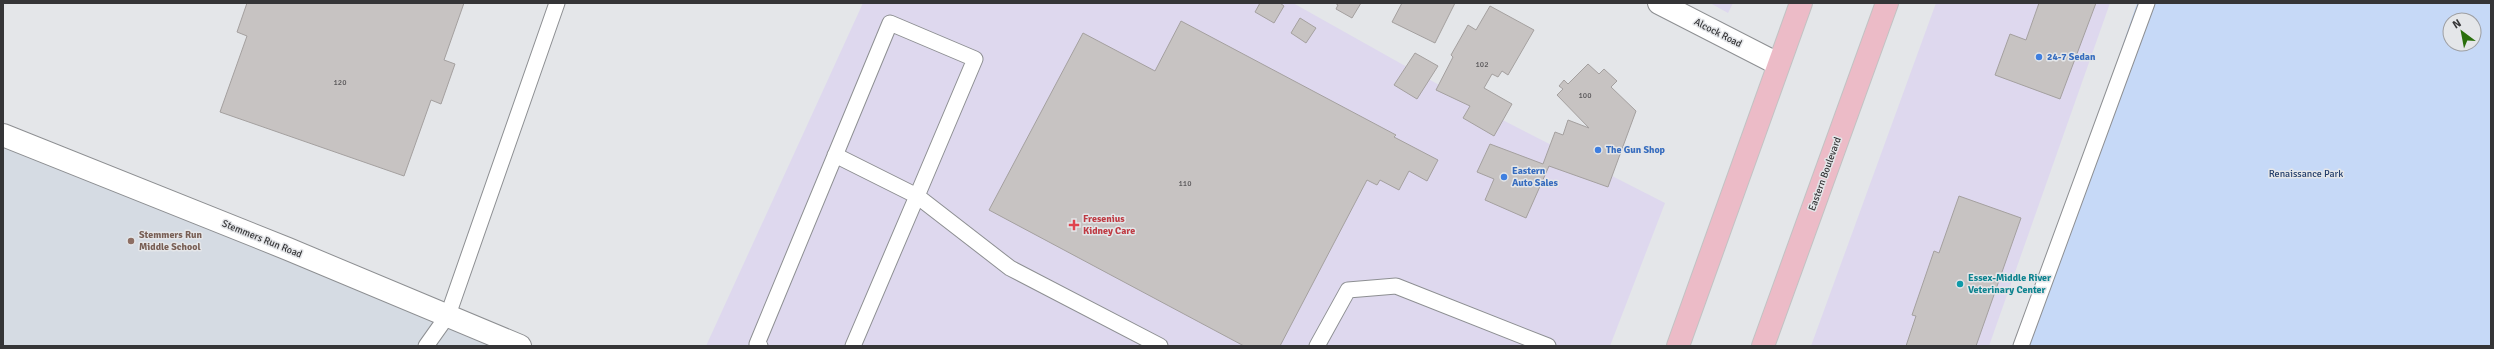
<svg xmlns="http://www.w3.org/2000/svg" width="2494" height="349" viewBox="0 0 2494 349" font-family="Signika,sans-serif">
<rect width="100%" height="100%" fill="#e4e6e9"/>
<path fill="#ded8ee" d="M863,3H1293L1489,113L1665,203L1610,346H706Z
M1710,3H1733L1728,13Z
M1936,3H2110L1989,346H1811Z"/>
<path fill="#d5dbe3" d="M3,136L514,346H3Z"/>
<path fill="#c6d9f7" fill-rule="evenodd" d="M2137,3H2491V346H2020ZM2450,20H2474V44H2450Z"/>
<path fill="#c7c3c2" stroke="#a4a09f" d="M247,3H464L444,60L455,64L441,104L431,100L404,176L220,112L247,36L237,32Z
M1260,3H1280L1284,6L1274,23L1255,12Z
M1335,3H1361L1352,18L1336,9L1338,5Z
M1402,3H1455L1435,43L1392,22Z
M2039,3H2096L2060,99L1995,75L2010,34L2026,40Z
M1490,6L1534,30L1508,75L1502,71L1498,77L1492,74L1484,88L1512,104L1494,136L1463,118L1470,106L1436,90L1453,57L1451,55L1468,25L1476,30Z
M1300,18L1316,28L1306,43L1291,33Z
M1181,21L1396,135L1394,137L1438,160L1427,181L1409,171L1399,190L1380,180L1377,185L1367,180L1280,346H1244L989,210L1083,33L1155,71Z
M1415,53L1438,66L1417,99L1394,85Z
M1588,64L1599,74L1604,69L1617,81L1611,87L1636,111L1608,187L1549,166L1526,218L1485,200L1494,179L1477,172L1490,144L1543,164L1555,132L1563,135L1568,120L1589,128L1557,95L1563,89L1559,86L1564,80L1568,84Z
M1959,196L2021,218L1976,346H1906L1916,316L1912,315L1934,251L1939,253Z"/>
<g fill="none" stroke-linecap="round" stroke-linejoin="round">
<g stroke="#8d8f92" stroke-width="17">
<path id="service" d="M835,155L917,196L853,346
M426,346L448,315L557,3
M760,346L757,344L890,23L975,59L917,196L1010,268L1160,346
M1317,346L1348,290L1396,286L1548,346
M2021,346L2147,3"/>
</g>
<g stroke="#8d8f92" stroke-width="24">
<path id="minor" d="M1659,3L1778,64"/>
</g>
<g stroke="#8d8f92" stroke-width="24">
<path id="secondary" d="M3,135L288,249L520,346"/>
</g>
<g stroke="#c2c2c3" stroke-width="24">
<path id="primary" d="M1678,346L1801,3
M1763,346L1887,3"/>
</g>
<use href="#service" stroke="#fff" stroke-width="15"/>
<use href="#minor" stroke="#fff" stroke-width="22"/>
<use href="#secondary" stroke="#fff" stroke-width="22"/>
<use href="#primary" stroke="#ecbbc7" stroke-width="22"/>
</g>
<g fill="#3f7fe0" stroke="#e4e6e9" stroke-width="1.5">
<circle cx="2039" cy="57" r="4"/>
<circle cx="1598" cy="150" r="4"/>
<circle cx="1504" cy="177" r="4"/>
</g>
<path fill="#e0444e" stroke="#e4e6e9" stroke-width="1.5" d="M1072 219h4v4h4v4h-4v4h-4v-4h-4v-4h4z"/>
<circle fill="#8d6e63" stroke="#e4e6e9" stroke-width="1.5" cx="131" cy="241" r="4"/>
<circle fill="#0f9aa8" stroke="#e4e6e9" stroke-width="1.5" cx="1960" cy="284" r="4"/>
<g text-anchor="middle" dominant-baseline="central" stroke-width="3" stroke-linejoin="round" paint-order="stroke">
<g font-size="8" fill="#5a585a">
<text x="1482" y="64">102</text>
<text x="340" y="82">120</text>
<text x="1585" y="95">100</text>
<text x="1185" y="183">110</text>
</g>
<g font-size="10" fill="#353537" stroke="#e4e6e9">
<text transform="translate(1718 33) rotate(27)">Alcock Road</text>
<text transform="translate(1825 174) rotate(-70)">Eastern Boulevard</text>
<text transform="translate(262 239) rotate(22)">Stemmers Run Road</text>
</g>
<g font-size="10" font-weight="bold" fill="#366cbe" stroke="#e4e6e9" text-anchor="start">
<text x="2047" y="57">24-7 Sedan</text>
<text x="1606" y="150">The Gun Shop</text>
<text x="1512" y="171">Eastern<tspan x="1512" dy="12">Auto Sales</tspan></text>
</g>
<g font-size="10" fill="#223d6a" stroke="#e4e6e9">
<text x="2306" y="174">Renaissance Park</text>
</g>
<g font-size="10" font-weight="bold" fill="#be3a42" stroke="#e4e6e9" text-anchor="start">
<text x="1083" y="219">Fresenius<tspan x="1083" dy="12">Kidney Care</tspan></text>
</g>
<g font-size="10" font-weight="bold" fill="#785e54" stroke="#e4e6e9" text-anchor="start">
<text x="139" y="235">Stemmers Run<tspan x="139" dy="12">Middle School</tspan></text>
</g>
<g font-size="10" font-weight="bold" fill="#0d838f" stroke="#e4e6e9" text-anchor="start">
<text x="1968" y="278">Essex-Middle River<tspan x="1968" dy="12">Veterinary Center</tspan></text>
</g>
</g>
<rect width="2494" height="349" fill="none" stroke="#353537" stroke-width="8"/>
<g transform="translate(2462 32) rotate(328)"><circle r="19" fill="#e4e6e9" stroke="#9e9fa2"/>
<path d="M0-3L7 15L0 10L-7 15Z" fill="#2a6f0c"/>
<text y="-6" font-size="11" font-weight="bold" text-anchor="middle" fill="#353537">N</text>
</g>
</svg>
